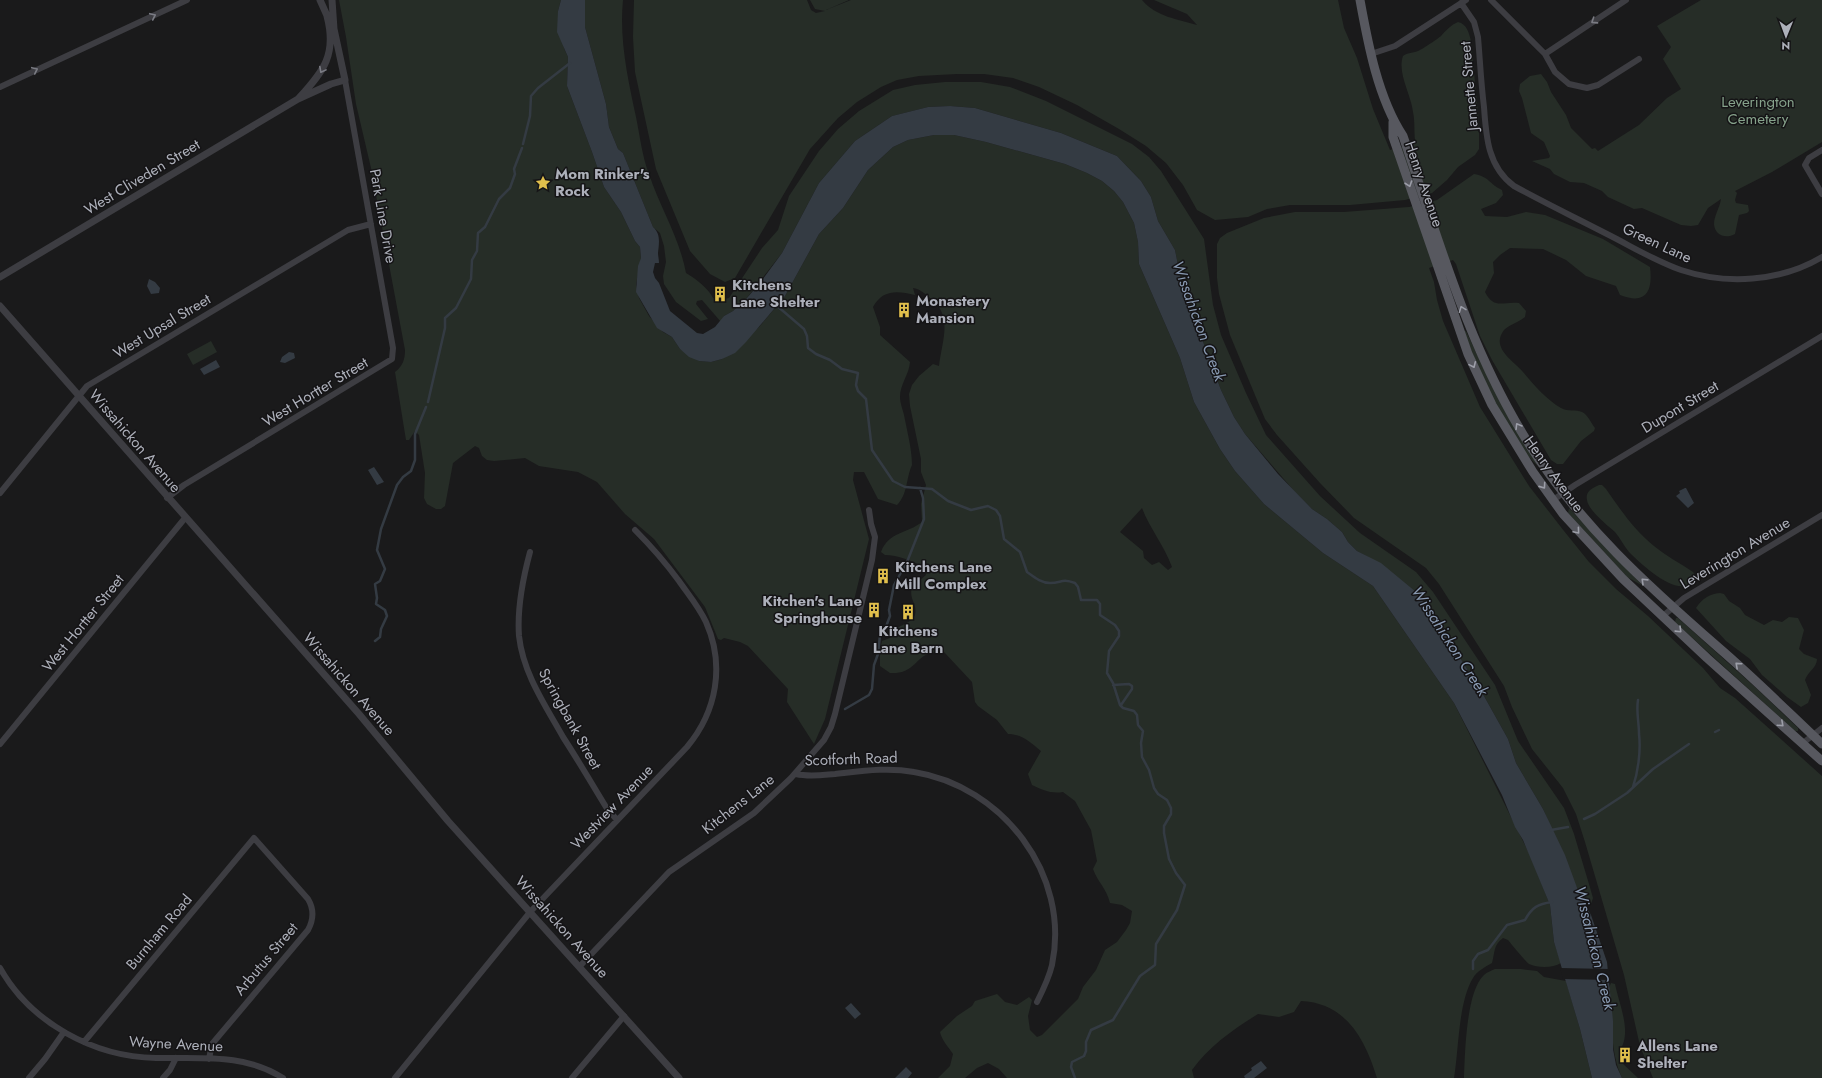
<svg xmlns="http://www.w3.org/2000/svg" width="1822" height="1078" viewBox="0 0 1822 1078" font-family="Jost,sans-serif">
<rect width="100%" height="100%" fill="#1a1a1b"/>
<path fill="#262d27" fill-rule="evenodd" d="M339,0H561L558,11L564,48L568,57L567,86L592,152L604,187L621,212L635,241L640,247L641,258L636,285L639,298L649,316L663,332L672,337L680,349L699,361L711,362L722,359L759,327L785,296L819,234L843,208L868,170L893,147L908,140L934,135H954L986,142L1065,164L1087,173L1102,181L1114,191L1123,202L1134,223L1138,242L1139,264L1180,358L1194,402L1220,449L1235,471L1264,504L1323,553L1373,586L1454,703L1530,855L1550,905L1554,942L1561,963C1553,968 1538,968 1529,964C1526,962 1512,945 1508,940L1503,938C1493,945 1495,953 1492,963C1485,967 1477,971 1473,978C1458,1003 1459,1049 1454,1078H1377C1365,1039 1346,1003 1301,1001L1294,1012L1279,1017L1258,1014C1234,1029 1209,1046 1192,1070L1194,1078H1007L999,1069L988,1063L977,1068L965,1078H938L950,1066L953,1054C948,1046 942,1041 940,1032L957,1016L972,1006L975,1001L997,994L1005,1002L1017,1005L1029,997L1032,1000L1028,1016L1030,1030L1037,1037L1042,1035L1078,999L1083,987L1096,970L1105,950L1117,942L1126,930L1130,923L1132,911L1122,905L1110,903C1106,887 1098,883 1093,869L1097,861L1091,830L1075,801L1063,792C1051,794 1043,790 1032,785L1028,774L1041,751C1030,742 1022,734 1008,734L997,720L978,706L975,702L972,682L944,652C917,651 921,665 902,672C898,673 894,673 890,673L880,666V651L882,641L890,638C892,635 893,632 895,630C901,624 912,623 915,615C918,603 907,599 913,584L919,581L926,575L924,567C912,561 898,555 885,555L881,552C889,531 907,534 922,522L921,504L926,485L921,472V459L910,406L909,394L912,385L919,376L933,364L939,366C942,340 954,315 929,297C924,293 920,289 913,288L915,295C898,291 883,289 873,307L880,327V335L910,362C909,375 900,384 900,397C900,403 903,410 904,415C907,431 912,449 912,465C906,478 908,494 897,505L878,499L864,472H854L853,480L869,539L825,719L814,744L787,702L788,689L748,646L740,642L724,638L721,640L718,639L705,607L654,539L625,514L597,482L578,472L539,466L525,458L494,461L487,460L482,456L479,448L475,446L453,463L445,506L441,509H436L427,504L424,498L425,473L419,435L415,431L409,440H406L405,434L395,372C403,366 405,359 405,350L371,168L356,104L346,37ZM1142,508C1150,529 1164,545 1172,567L1168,570L1159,562L1152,565L1144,558L1143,551L1120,532Z
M585,0H623C619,40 628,79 636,117C640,136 642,156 649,174C660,208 679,236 686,273C695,278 709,289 713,298L719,300L729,298L762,248L778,230L789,196L819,151L838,129L859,111L893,90L915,85L945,82H981L1010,87L1046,101L1132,144L1149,157L1161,171L1204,239L1213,305L1221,335L1246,393L1266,435L1320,496L1360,533L1416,572L1433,592L1495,685L1518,741L1564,808L1574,834L1589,884L1593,898L1591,904L1585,905L1579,893L1543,809L1516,763L1508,739L1484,696L1432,613L1368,557L1357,551L1348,542L1342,532L1327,519L1312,509L1295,492L1245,434L1234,417L1221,390L1182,285L1175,250L1158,221L1151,197L1141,181L1117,156L1061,133L975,108L950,106L928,107L892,116L855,141L819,183L782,253L746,299L733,311L724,316L721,322L702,300L697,301L696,304L708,319L701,321L676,302L664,284L663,276L666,262L664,246L660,233L653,227L623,153L618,149L609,127L606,104L585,27Z
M634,0H807L811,10L816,13L825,11L815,9L810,0H849L826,10L851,0H1142C1156,17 1178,19 1197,25L1187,14L1154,0H1338L1344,28L1357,58L1373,109L1390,150L1411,144L1415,140C1414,131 1415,121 1413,112C1411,94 1397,73 1403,56C1408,52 1415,53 1420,50C1424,48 1439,38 1441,36C1446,30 1451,25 1458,22C1467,24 1469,33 1471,41L1479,123V149L1475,155L1458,167L1447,180L1432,193L1405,200L1350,205H1290L1267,209L1248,217L1215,220L1197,210L1183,185L1166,163L1146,146L1119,129L1077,105L1039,87L1013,78L984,74H957L919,76L897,80L881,87L857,102L838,118L810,149L735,278L725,282L710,274L690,251L656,169L635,72L633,37Z
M1701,0H1822V142L1772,172L1735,191L1737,193L1735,200L1736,203L1748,205L1749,211L1747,213L1739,215L1735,234C1726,239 1715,236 1714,224C1714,216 1720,207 1721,199L1708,208L1698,225L1691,226L1681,225L1642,208L1634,209L1608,197L1602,191L1584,183L1570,182L1554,174L1550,169L1532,161L1549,158L1550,156L1544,142L1531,133L1522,98L1519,91L1520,84L1530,76L1541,74L1547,82L1551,92L1566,115L1571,128L1592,149L1595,148L1598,151L1639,125L1667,98L1681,89L1663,59L1671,47L1657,26Z
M1474,174C1490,177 1489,184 1502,190L1503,195L1496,203L1481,209L1485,216L1507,217L1526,212L1545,215L1603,239L1650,267C1653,292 1646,305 1620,295L1616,286L1586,276L1566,260L1543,249L1510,248L1500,255L1493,262L1494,273L1485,292C1494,310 1503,301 1519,303L1526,311L1525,317C1519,322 1509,325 1504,330C1490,348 1514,361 1523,372C1535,386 1546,399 1561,408C1568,412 1576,409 1582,412C1588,415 1591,423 1595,428L1594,431L1581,441L1563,464H1557L1551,460L1492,360L1480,336L1456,264L1453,260L1429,268L1434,282L1437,300L1443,321L1480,407L1529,486L1564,531L1589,562L1616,589L1648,616L1703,668L1720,688L1735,698L1822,776V1078H1653L1640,1046L1624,975L1585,842L1576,814L1563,788L1532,749L1512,707L1504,686L1439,584L1426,568L1354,518L1320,483L1277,435L1265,419L1230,335L1219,294L1217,278V244L1220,238L1227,233L1264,218L1295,212H1344L1409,207L1437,200Z
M1464,331H1466L1483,367L1538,466C1509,442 1477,368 1464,331Z
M211,341L217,352L193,365L187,354Z
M1599,485H1602L1606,489C1620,509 1634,530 1654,546C1666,556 1680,563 1693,572L1696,576C1684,605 1642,565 1629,552C1624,546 1620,538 1615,532C1607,525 1588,510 1587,500C1585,491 1593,488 1599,485Z
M1569,508L1643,586L1627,577L1568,513Z
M1720,593L1724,594L1729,601L1740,608L1745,615L1764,625L1773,620L1782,622L1789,617L1798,618L1804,630L1799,649L1804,654L1817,659C1817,668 1808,671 1805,680L1811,695L1808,703L1801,707L1787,697L1762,675L1750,659L1726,641L1696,608C1702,599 1709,594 1720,593Z
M1676,618H1678L1756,688L1798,728V731H1795L1675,622Z
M1495,969H1521L1537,971L1544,977L1566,981L1580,1029L1592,1078H1464C1465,1054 1466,991 1484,975C1487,972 1491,971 1495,969Z
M1611,983L1615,984C1619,1004 1633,1034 1619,1051L1621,1062L1638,1078H1622C1609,1050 1613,1018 1609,988Z"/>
<path fill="#343b43" d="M561,0H585V27L606,104L609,127L618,149L623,153L653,227C661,234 659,243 658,253C658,256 659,259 659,263H655L653,272L655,278L659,283L670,311L697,333L703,334L715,327L724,316L733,311L746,299L760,283L782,253L819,183L855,141L892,116L928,107L950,106L975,108L1061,133L1117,156L1141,181L1151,197L1158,221L1175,250L1182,285L1221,390L1234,417L1245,434L1278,474L1312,509L1327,519L1342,532L1348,542L1357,551L1381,563L1416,592L1432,613L1484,696L1508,739L1516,763L1543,809L1565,855L1579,893L1591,915L1607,962L1613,1021V1049L1616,1065L1622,1078H1592L1580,1029L1554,942L1550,905L1523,840L1515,827L1502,795L1454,703L1373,586L1323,553L1264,504L1235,471L1220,449L1194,402L1180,358L1139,264L1138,242L1134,223L1123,202L1114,191L1102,181L1087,173L1065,164L986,142L954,135H934L908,140L893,147L868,170L843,208L819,234L785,296L746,342L735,353L722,359L711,362L699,361L689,357L680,349L672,337L657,328L636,292L638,266L641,258L640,247L635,241L621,212L604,187L592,152L567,86L568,57L557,32L558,11Z
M149,279L155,282L160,288L159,293L151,294L147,286Z
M289,352L294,353L295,358L285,363L280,362L282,357Z
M216,360L220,367L204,375L200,369Z
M374,467L384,482L377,485L368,470Z
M1685,488H1686L1694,503L1688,508L1676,496L1680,493L1679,491Z
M851,1003L861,1014L855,1019L845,1008Z
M1261,1061L1267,1068L1254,1078H1245L1244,1076L1252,1070L1251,1068Z
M906,1067L912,1073L908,1078H895Z"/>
<path fill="#1a1a1b" d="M1560,968L1609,969L1610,980L1563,979Z"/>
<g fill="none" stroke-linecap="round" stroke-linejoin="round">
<path stroke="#343b43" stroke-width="2.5" d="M523,144L530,116L531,96L538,88L570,63
M776,305L804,329L807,336L808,348L816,354L830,360L842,369L858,373L856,385L858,391L866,399L872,450L893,481L905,487L932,489L948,501L971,510L988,506L996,510L1000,516L1004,539L1020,552L1027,572C1034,577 1041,583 1050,583C1062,583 1061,578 1075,583L1078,587L1081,600H1097L1100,604V615L1115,625L1119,631V636L1109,651L1107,673L1113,683L1120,705L1123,708L1134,711L1137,715L1138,725L1143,731L1141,743L1142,757L1149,770L1154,788L1158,794L1167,800L1171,808V814L1164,826V833L1169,859L1176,873L1185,885L1177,910L1156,944L1155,965L1140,976L1113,1020L1091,1030L1086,1042V1051L1084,1056L1072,1062L1071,1067L1075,1078
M428,402L445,328V318L456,308L471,279L472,260L477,251L478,233L485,227L499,199L510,188L515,174L514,169L522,148
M375,641L380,637L381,629L387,616L385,610L376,604L377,598L375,584L380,581L385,569L377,550L381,529L397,485L403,477L411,471L415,460V434L426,407
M1113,685L1129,684L1132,686V689L1121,705
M845,709L869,695L872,689L874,665L878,654L880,635L884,632L890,616L889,610L894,585L907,562L924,519L923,498L920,488
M1715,732L1719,730
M1633,787C1638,772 1641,751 1639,734C1639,722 1636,712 1638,700
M1584,819L1595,814L1627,793L1653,769L1689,744
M1551,830L1568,827
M1473,969V961L1478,954L1488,950L1507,925L1525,920C1532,907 1538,904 1552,902"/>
<path stroke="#3d3d42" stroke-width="6" d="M1491,0L1545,54L1555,72L1569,84L1587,88L1598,85L1639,59
M1461,3L1474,22L1478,37C1480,60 1481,83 1484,107C1486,137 1488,167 1514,186C1545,203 1576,218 1607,234C1631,246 1655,261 1681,270C1726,285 1780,282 1822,257
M1371,54L1395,46L1466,0
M1545,54L1626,0
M0,87L187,0
M1822,150L1809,158L1805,165L1822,194
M0,493L87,386L348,230L371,224
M167,498L184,485L392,359L393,348L345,80
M1553,500L1575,485L1822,336
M530,552C523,578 517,609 519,636C523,673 545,705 563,737C578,760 592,784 606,807L617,820
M1663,616L1684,598L1822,515
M1803,743L1822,728
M0,744L185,518
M796,774C809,777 822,775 835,774C862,771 888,767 914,772C1002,786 1071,874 1052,965C1049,978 1043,990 1037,1002
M580,966L669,872L754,813L791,778L824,740L831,727L835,714L872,560L875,537L871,524L869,510
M0,968C31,1023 94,1057 156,1058C199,1059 245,1053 283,1078
M84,1042L254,838L308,899C314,909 314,919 308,930L212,1044L209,1059
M29,1078L45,1059L64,1032
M163,1078L170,1070L176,1058
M395,1078L531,911L687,747C717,711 725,665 706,622C699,607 688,594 679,581C665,562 651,546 635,530
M572,1078L624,1016"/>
<path stroke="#3d3d42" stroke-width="7" d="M320,0L329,20
M299,98C324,71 337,54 327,16
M0,277L298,99L331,84L345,80L334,29L332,0
M0,306L359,714L448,821L679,1078"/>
<path stroke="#57585f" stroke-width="9" d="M1360,0C1368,44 1378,98 1403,136C1439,241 1469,349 1529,444C1580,525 1648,586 1719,648C1755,679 1788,712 1822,744
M1393,122V137L1468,354L1492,405L1533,472L1563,514L1623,579L1707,658L1822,761"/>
</g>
<defs><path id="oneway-chevron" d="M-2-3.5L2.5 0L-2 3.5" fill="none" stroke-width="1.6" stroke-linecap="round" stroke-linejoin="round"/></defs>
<g stroke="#7b7c84">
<use href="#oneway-chevron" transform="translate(153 16) rotate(-25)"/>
<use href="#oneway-chevron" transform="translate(1594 21) rotate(147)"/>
<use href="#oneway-chevron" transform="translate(35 70) rotate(-25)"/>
<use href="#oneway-chevron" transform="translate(322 70) rotate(118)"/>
</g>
<g stroke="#9c9ea8">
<use href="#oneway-chevron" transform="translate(1409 184) rotate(71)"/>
<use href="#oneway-chevron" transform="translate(1462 309) rotate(-111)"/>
<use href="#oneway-chevron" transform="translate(1473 365) rotate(66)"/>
<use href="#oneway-chevron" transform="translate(1518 426) rotate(-121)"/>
<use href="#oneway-chevron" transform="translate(1543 486) rotate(55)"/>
<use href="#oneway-chevron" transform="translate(1577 531) rotate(50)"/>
<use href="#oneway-chevron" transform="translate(1644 581) rotate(-136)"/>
<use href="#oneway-chevron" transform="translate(1679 630) rotate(44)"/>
<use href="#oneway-chevron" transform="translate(1738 665) rotate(-138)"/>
<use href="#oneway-chevron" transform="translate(1781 724) rotate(42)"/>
</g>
<defs>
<g id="sight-bare" transform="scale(1.2)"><path d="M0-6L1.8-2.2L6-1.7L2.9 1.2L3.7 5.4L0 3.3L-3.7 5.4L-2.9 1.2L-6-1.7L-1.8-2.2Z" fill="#e0bf4c" stroke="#151416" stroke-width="2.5" paint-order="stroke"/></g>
<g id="building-bare" transform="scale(1.2)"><path d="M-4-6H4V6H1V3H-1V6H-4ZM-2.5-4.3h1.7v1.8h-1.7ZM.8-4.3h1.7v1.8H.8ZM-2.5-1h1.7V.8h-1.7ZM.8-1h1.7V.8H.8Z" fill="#e0bf4c" stroke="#151416" stroke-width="2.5" paint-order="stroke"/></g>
</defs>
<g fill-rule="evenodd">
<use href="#sight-bare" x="543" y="183"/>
<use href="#building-bare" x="720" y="294"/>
<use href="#building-bare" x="904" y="310"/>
<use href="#building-bare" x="883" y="576"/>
<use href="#building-bare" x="874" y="610"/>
<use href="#building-bare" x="908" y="612"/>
<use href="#building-bare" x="1625" y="1055"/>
</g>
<g text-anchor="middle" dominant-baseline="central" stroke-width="3" stroke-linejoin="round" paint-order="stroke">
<g font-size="15" fill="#adb0ba" stroke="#151416">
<text transform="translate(1469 86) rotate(-95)">Jannette Street</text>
<text transform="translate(142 177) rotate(-31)">West Cliveden Street</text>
<text transform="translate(1424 184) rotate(71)">Henry Avenue</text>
<text transform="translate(383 216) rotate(80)">Park Line Drive</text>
<text transform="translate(1657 243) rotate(25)">Green Lane</text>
<text transform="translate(162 326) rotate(-31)">West Upsal Street</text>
<text transform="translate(315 392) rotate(-31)">West Hortter Street</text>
<text transform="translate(1680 407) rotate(-31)">Dupont Street</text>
<text transform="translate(135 441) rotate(49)">Wissahickon Avenue</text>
<text transform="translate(1554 474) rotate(54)">Henry Avenue</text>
<text transform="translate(1735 553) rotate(-31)">Leverington Avenue</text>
<text transform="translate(83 623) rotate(-51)">West Hortter Street</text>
<text transform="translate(349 684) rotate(49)">Wissahickon Avenue</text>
<text transform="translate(570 719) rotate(61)">Springbank Street</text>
<text transform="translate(851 759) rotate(-2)">Scotforth Road</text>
<text transform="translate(738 804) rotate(-38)">Kitchens Lane</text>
<text transform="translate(612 807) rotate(-46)">Westview Avenue</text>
<text transform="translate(562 927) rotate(48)">Wissahickon Avenue</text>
<text transform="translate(159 932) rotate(-50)">Burnham Road</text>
<text transform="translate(266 959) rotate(-50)">Arbutus Street</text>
<text transform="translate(176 1044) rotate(3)">Wayne Avenue</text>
</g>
<g font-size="15" fill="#86a28b" stroke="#151416">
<text x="1758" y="102">Leverington<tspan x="1758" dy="17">Cemetery</tspan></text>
</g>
<g font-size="15" font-weight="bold" fill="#adb0ba" stroke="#151416" text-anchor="start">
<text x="555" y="174">Mom Rinker's<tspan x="555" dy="17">Rock</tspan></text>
<text x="732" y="285">Kitchens<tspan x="732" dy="17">Lane Shelter</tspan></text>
<text x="916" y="301">Monastery<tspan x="916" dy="17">Mansion</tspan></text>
<text x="895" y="567">Kitchens Lane<tspan x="895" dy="17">Mill Complex</tspan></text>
<text x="862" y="601" text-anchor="end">Kitchen's Lane<tspan x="862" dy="17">Springhouse</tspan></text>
<text x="908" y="631" text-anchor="middle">Kitchens<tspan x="908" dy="17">Lane Barn</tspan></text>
<text x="1637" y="1046">Allens Lane<tspan x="1637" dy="17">Shelter</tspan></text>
</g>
<g font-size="16" font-style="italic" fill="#8899b1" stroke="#151416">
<text transform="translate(1199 321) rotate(70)">Wissahickon Creek</text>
<text transform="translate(1450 641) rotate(57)">Wissahickon Creek</text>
<text transform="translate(1595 948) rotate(76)">Wissahickon Creek</text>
</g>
</g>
<g transform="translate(1786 36) rotate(181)" stroke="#151416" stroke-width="3" paint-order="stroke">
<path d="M0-3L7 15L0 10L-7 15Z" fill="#adb0ba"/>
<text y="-6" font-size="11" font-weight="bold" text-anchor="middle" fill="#adb0ba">N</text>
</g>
</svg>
